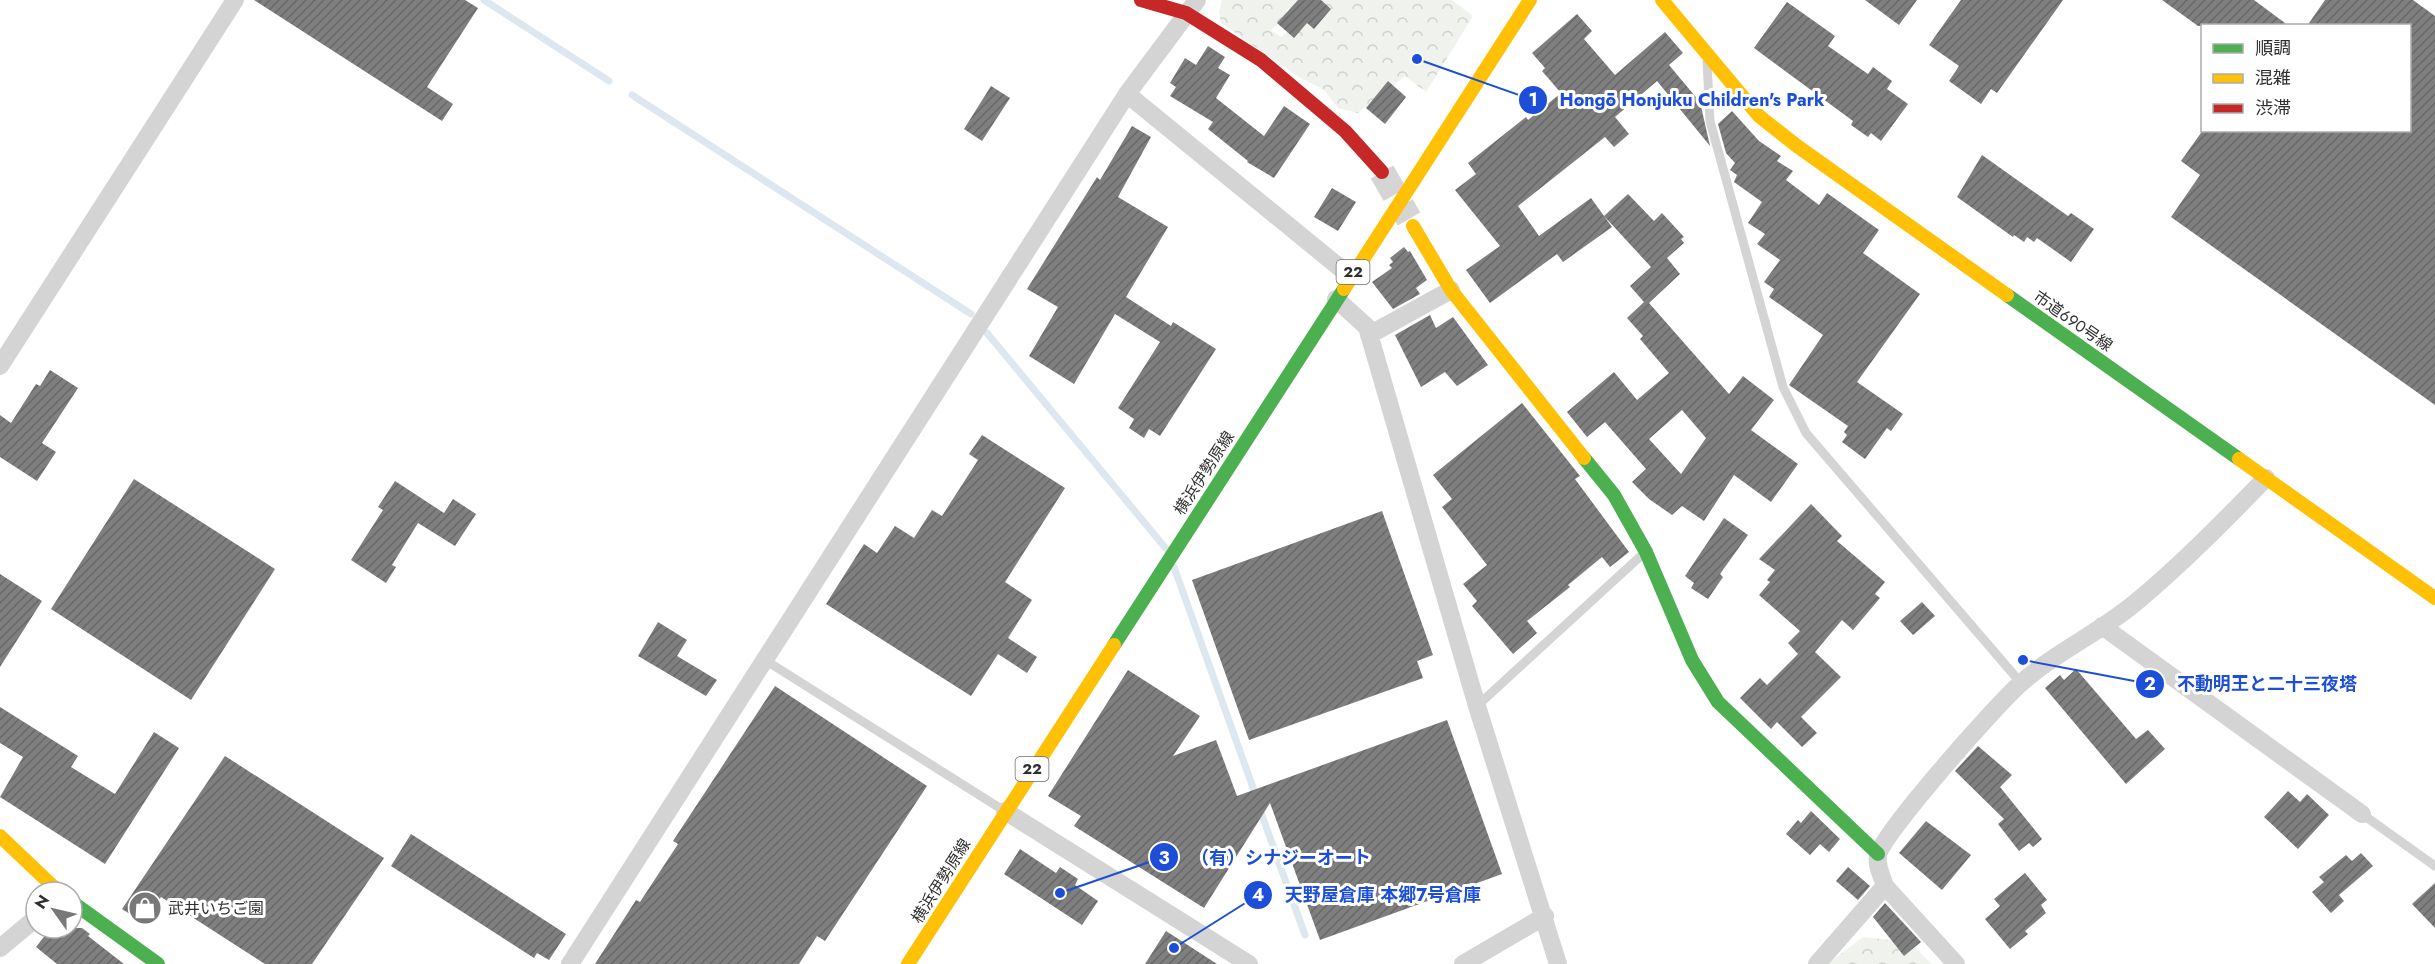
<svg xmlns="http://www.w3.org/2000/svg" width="2435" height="964" viewBox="0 0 2435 964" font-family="Jost,'Noto Sans JP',sans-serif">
<defs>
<pattern id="forest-crowns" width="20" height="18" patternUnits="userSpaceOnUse" patternTransform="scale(1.5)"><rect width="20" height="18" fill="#f0f3ed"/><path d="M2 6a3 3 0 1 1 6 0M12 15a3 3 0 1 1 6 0" fill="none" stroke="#ced1cc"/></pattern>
<pattern id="building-hatch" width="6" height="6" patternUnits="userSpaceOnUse" patternTransform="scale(1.5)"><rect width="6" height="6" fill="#7f7f7f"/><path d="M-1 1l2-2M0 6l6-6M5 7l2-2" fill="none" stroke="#686868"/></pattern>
</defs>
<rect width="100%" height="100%" fill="#fff"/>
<path fill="url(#forest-crowns)" d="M1222,0H1303L1287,10L1283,20L1271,30L1281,37L1321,6L1322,0H1452L1473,16L1426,92L1405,76L1358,113L1338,108L1323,89L1302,79L1221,23L1219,12Z
M1863,937L1909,942L1932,964H1828Z"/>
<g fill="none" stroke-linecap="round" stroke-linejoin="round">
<path stroke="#dce7ef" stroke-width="7" d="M484,0L609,81
M632,95L971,314
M987,333L1168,551
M1174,567L1256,796
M1259,807L1305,935"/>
</g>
<path fill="url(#building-hatch)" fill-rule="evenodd" d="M254,0H465L478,8L427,87L453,104L442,121Z
M1298,0H1321L1331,9L1314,29L1307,23L1294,38L1277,23Z
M1865,0H1917L1899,25Z
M1961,0H2063L1997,93L1991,89L1981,104L1949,81L1959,66L1929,45Z
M2162,0H2254L2289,26H2198Z
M2325,0H2413L2435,16V405L2171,217L2200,175L2181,161L2203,130H2409V26H2307Z
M1787,2L1835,36L1828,46L1868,74L1873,67L1892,81L1887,89L1908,104L1881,141L1871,133L1868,137L1851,125L1853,121L1754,48Z
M1577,14L1592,31L1584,39L1615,75L1665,32L1683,53L1669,65L1700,102L1710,146L1657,81L1615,117L1629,134L1614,147L1605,137L1518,206L1539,236L1591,198L1612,227L1563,262L1557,254L1490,303L1466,270L1500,246L1455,190L1476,174L1468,163L1526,117L1528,120L1561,93L1542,71L1545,68L1532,53Z
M1208,46L1225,57L1218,68L1230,75L1216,98L1264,136L1284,106L1310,124L1274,178L1247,162L1248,161L1208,129L1213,122L1170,96L1176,87L1170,83L1185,58L1196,65Z
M1388,81L1406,97L1385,124L1366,108Z
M991,86L1010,98L982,141L964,129Z
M1732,111L1759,141L1781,156L1777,161L1793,171L1786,180L1819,205L1827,193L1879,230L1863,253L1920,294L1857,382L1903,414L1891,431L1887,428L1865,459L1842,442L1847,435L1844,432L1848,426L1789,385L1823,335L1769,297L1774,289L1764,282L1780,260L1757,244L1765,234L1748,223L1762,202L1734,182L1737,175L1730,170L1735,163L1726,153L1718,124Z
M1132,126L1151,137L1118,197L1168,227L1126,297L1171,326L1173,322L1216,349L1160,436L1149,429L1144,438L1129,428L1134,419L1118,408L1160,342L1115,314L1074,384L1029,356L1058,307L1027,289L1097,177L1100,180Z
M1982,155L2068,216L2071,213L2094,229L2071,262L2037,238L2034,242L2027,237L2024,242L2014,235L2013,237L1957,197Z
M1332,188L1356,202L1338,231L1314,217Z
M1628,194L1654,221L1662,213L1684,237L1681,239L1684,243L1667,258L1680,274L1649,303L1729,394L1743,376L1774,400L1751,430L1798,464L1771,502L1734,475L1704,521L1682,506L1672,515L1649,499L1632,482L1646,469L1605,422L1587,437L1567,412L1614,372L1637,400L1669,373L1640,339L1643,336L1627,318L1644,302L1630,286L1651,267L1604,216ZM1682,410L1706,438L1681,474L1649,439Z
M1404,247L1408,252L1410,251L1427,280L1416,288L1420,294L1393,309L1372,282L1392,268L1389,265L1393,262L1390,258Z
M1430,315L1436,328L1453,317L1488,365L1457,386L1445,372L1421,387L1395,335Z
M50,370L78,388L42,443L56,452L37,481L0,457V415L11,423L36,384L40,386Z
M1522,403L1580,476L1575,479L1629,552L1610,567L1602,557L1568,585L1570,587L1527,621L1537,633L1513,654L1472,606L1477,601L1463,584L1487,565L1442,507L1452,499L1433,475Z
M982,435L1065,488L1005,582L1032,600L1008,638L1037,657L1027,673L998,654L971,696L826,604L864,544L877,553L895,526L914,538L932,510L942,516L978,460L969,454Z
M134,479L275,569L191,700L51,609Z
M395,481L444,513L453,499L476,514L455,546L418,523L392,565L396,567L386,583L351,560L383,510L378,507Z
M1811,504L1842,536L1837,541L1885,582L1875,594L1880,598L1853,630L1842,620L1815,652L1841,677L1801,717L1817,733L1802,747L1777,722L1771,729L1740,698L1760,678L1767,685L1798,654L1788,643L1800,631L1759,595L1770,582L1767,580L1775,570L1759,559Z
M1382,511L1433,655L1417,661L1423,678L1249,740L1192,580Z
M1724,518L1748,535L1720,574L1723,577L1708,599L1691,588L1694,583L1685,576Z
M0,574L42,601L0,667Z
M1922,602L1935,616L1913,635L1900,621Z
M658,622L687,640L677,656L717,680L706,696L638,656Z
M2076,669L2136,739L2148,730L2165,749L2126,784L2045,688L2060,675L2064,680Z
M1128,670L1200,716L1173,756L1216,740L1237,796L1447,720L1502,874L1320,940L1270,803L1204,908L1074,826L1081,816L1048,796Z
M775,686L927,786L825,941L817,936L799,964H595L636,900L640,902L678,844L673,841Z
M0,707L78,756L71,767L115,794L154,732L179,748L105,864L0,797L23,757L0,743Z
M1978,746L2012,775L2000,787L2042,839L2033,847L2029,843L2019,851L1998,824L2004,819L1955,771Z
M225,756L384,858L312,964H265L161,897L144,923L122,909Z
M2288,791L2300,802L2307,794L2329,815L2298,849L2264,817Z
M1811,811L1840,839L1829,852L1820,844L1810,855L1786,834L1798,820L1801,823Z
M1926,821L1971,855L1942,890L1899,853Z
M411,834L566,934L549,960L537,953L534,958L391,866Z
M1020,849L1056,873L1060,867L1078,879L1075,885L1098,901L1082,925L1004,874Z
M2361,853L2373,866L2339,895L2344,901L2331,913L2312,892L2324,882L2319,877L2346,855L2352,861Z
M1848,867L1870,886L1858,900L1836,881Z
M2025,873L2047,900L2041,905L2046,913L2025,931L2028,934L2010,949L1985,919L2000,906L1994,899Z
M2435,883V928L2412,904Z
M1885,903L1921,942L1904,956L1873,917Z
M51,928H82L90,934L88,936L124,964H57L36,947Z
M1166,931L1217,964H1145Z"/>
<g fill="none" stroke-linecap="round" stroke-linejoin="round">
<path stroke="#d5d5d5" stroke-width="26" stroke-dasharray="26 13" stroke-linecap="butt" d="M1382,172L1409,219"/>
<path stroke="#d4d4d4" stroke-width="9" d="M1707,62L1710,121L1783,387L1806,433L2021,683
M765,660L1003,810
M1477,706L1644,553
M2362,814L2435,866"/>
<path stroke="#d4d4d4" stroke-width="18" d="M1127,94L1350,276
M1336,299L1367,327L1477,706L1558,964
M1369,335L1451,290
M0,366L235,0
M2102,626L2362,814
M1005,811L1249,964
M0,948L36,918
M570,964L1127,94L1197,0
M1463,964L1545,916
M1817,964L1885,886
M1956,964L1885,886C1882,876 1876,866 1878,855C1882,834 1997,704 2020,684C2054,653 2099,633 2135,603C2181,565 2224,521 2266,478"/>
<path stroke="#4caf50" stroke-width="14" d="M2007,295L2239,459
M1584,458L1614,495L1646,552L1692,660L1718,702L1878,854
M1114,645L1344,289
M72,902L158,964"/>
<path stroke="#ffc107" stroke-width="14" d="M1662,0L1759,116L1797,146L2007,295
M1413,226L1451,290L1584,458
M1344,289L1530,0
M2239,459L2435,598
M0,836L59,892
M908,964L1114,645"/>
<path stroke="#c62828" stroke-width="14" d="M1141,0L1186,13L1261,60L1345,131L1382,172"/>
</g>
<defs>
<g id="shop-disc" transform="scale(1.725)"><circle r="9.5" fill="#787878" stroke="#fff"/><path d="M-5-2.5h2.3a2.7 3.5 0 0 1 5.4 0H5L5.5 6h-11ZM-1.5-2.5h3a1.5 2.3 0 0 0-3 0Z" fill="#fff"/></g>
</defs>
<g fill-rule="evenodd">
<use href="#shop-disc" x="145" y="908"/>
</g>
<g text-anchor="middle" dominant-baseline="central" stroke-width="6" stroke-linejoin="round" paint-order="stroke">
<g fill="#fff" stroke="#6d6d6d" stroke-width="1.5">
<rect x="1336.5" y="260" width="33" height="24" rx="4.5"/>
<rect x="1015.5" y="757" width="33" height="24" rx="4.5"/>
</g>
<g font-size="15" font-weight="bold" fill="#2f2f2f">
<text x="1353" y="272">22</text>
<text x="1032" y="769">22</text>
</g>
<g font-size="16" fill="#2f2f2f" stroke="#fff">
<text transform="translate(2073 321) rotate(35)">市道690号線</text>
<text transform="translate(1204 473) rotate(-57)">横浜伊勢原線</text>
<text transform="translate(941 881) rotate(-58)">横浜伊勢原線</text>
</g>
<g font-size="16" fill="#2f2f2f" stroke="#fff" text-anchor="start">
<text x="168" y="908">武井いちご園</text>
</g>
</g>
<path fill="none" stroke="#1d4ed8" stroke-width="2" d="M1417 59L1533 100M2023 660L2150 684M1060 893L1164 857M1174 948L1258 895"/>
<g fill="#1d4ed8" stroke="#fff" stroke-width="2">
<circle cx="1417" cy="59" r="6"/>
<circle cx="2023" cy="660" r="6"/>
<circle cx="1060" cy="893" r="6"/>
<circle cx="1174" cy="948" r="6"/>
<circle cx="1533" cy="100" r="15"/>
<circle cx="2150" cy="684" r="15"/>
<circle cx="1164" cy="857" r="15"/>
<circle cx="1258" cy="895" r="15"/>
</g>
<g font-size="18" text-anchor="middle" font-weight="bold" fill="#fff">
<text x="1533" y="106">1</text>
<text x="2150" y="690">2</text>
<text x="1164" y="864">3</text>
<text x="1258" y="901">4</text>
</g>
<g font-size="18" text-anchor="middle" font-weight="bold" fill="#1d4ed8" stroke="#fff" stroke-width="6" stroke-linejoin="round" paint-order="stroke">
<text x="1692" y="106">Hongō Honjuku Children's Park</text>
<text x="2267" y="690">不動明王と二十三夜塔</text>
<text x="1281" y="864">（有）シナジーオート</text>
<text x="1383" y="901">天野屋倉庫 本郷7号倉庫</text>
</g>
<rect x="2201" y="24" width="210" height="108" fill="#ffffff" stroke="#acacac" stroke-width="1.5"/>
<rect x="2213" y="44" width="30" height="9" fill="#4caf50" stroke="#acacac" stroke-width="1.5"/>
<text x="2255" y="54" font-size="18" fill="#2f2f2f">順調</text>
<rect x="2213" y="74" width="30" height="9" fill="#ffc107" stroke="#acacac" stroke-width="1.5"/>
<text x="2255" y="84" font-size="18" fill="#2f2f2f">混雑</text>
<rect x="2213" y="104" width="30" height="9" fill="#c62828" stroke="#acacac" stroke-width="1.5"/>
<text x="2255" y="114" font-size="18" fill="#2f2f2f">渋滞</text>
<g transform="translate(54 910) rotate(304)"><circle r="28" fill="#ffffff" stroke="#acacac" stroke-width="1.5"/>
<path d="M0-4.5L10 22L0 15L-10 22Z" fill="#787878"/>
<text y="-9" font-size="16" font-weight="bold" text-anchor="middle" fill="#2f2f2f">N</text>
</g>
</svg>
